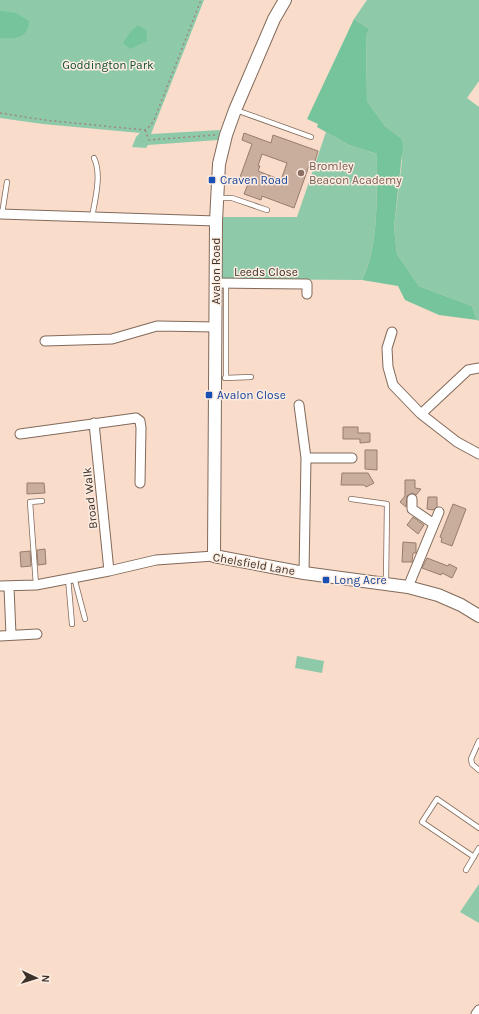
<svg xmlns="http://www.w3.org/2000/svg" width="479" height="1014" viewBox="0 0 479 1014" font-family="Karla,sans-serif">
<rect width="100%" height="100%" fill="#f9dcca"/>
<path fill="#8ecaa9" d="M0,0H204L151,134L220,130L218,140L148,145L146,148L132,147L136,137L140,133L43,124L0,118Z
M367,0H479V81L467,98L479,107V321L477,320L472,306L419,286L397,254L394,227L402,161L401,138L385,126L367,101L366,37L369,29L354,19Z
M326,132L349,145L377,154C376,196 380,242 362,280L221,279L223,217H297Z
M297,656L324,661L322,673L295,668Z
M479,884V923L460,912Z"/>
<path fill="#75c49b" d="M0,11L16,13L29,21C28,39 15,39 0,38Z
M354,19L369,29L366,37L367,101L385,126L401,138L403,145L394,227L397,254L419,286L472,306L477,320L439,315L405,300L398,286L362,280C380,243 376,195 377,154L349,145L317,127L318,124L307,119Z
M138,25L146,30L147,41L130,49L123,43L131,31Z"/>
<path fill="#caae9d" stroke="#977d6d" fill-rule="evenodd" d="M244,133L271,143L273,135L318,151L314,164L310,163L294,208L262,196L261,200L244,194L248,184L239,180L252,144L242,140ZM262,154L287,163L281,180L258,171L260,166H258Z
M343,427H358V433H370V442L360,443V439H343Z
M365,450H377V470L365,469Z
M342,473H368L374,483L366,487L364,485H341Z
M405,480H415V488L421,489L416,495L412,493L407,496L406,507L400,502L405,496Z
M27,483H44L45,493L27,494Z
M428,497H437V507L433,510L427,509Z
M453,504L466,509L452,546L441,542L442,538L440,537Z
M413,517L424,525L418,534L407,525Z
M403,542L416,543V553H413L412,562H402Z
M45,549L46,564L38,565L37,550Z
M30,551L31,566L21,567L20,552Z
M427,558L448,566L449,564L457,568L452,578L442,573L441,575L422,568Z"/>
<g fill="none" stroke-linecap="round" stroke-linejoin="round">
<g stroke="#826a5a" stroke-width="6">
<path id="service" d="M236,110L311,137
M219,198H232L267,210
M2,214L7,182
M92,217C95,200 102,174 94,158
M225,378L251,377
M226,378V283
M351,499L387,504L386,583
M74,577L85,619
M68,578L72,624
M36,585L30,502L42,501
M479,741L471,759L472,764L479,770
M474,857L422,822L437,799L479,828
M466,870L479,848"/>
</g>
<g stroke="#826a5a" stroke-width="11">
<path id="minor" d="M0,214L216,221
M216,283L307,284V294
M392,332L387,348L388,367L393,385L421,414L457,442L479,454
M45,341L112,339L157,326L216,327
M299,405L306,458L304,573
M421,414L468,370L479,368
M94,423L109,571
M20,434L136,418L140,421L141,428L140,483
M306,458H352
M412,499V509L434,524
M0,586L36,585L109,571L156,560L214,556
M9,587L11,635
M408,587L439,512
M0,636L37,634
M476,1014L479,1010"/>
</g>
<g stroke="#826a5a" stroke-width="14">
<path id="tertiary" d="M285,0L274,19L235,110L226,135L219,164L216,221L214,556L304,573L408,587L438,595L461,605L479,616"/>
</g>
<path stroke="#9d897c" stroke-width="1.5" stroke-dasharray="2 3" stroke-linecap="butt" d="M0,113L44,120L145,130L151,125L154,120L201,0
M145,130L149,140L215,135"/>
<use href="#service" stroke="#fff" stroke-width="4.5"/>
<use href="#minor" stroke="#fff" stroke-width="9"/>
<use href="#tertiary" stroke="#fff" stroke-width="12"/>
</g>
<circle fill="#8d6e63" stroke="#fdece1" stroke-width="1.5" cx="301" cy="173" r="4"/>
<g fill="#1a4fb4" stroke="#fdece1" stroke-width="1.5">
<rect x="208" y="176" width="8" height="8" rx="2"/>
<rect x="205" y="391" width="8" height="8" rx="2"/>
<rect x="322" y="576" width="8" height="8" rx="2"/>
</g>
<g text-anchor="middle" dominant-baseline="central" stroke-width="3" stroke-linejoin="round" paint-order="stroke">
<g font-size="12" fill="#104f34" stroke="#fdece1">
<text x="108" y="65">Goddington Park</text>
</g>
<g font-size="12" fill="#785e54" stroke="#fdece1" text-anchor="start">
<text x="309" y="166">Bromley<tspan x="309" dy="14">Beacon Academy</tspan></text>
</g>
<g font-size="12" fill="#164399" stroke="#fdece1" text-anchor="start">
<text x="220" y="180">Craven Road</text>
<text x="217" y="395">Avalon Close</text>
<text x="334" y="580">Long Acre</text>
</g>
<g font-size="12" fill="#3c322a" stroke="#fdece1">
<text transform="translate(216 271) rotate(-90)">Avalon Road</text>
<text x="266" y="272">Leeds Close</text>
<text transform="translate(90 498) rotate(-96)">Broad Walk</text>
<text transform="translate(254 564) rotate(10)">Chelsfield Lane</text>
</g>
</g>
<g transform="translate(36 978) rotate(94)" stroke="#fdece1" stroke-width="3" paint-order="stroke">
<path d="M0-3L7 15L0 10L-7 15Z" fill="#3c322a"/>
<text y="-6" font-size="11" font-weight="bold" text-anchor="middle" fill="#3c322a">N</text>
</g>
</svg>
